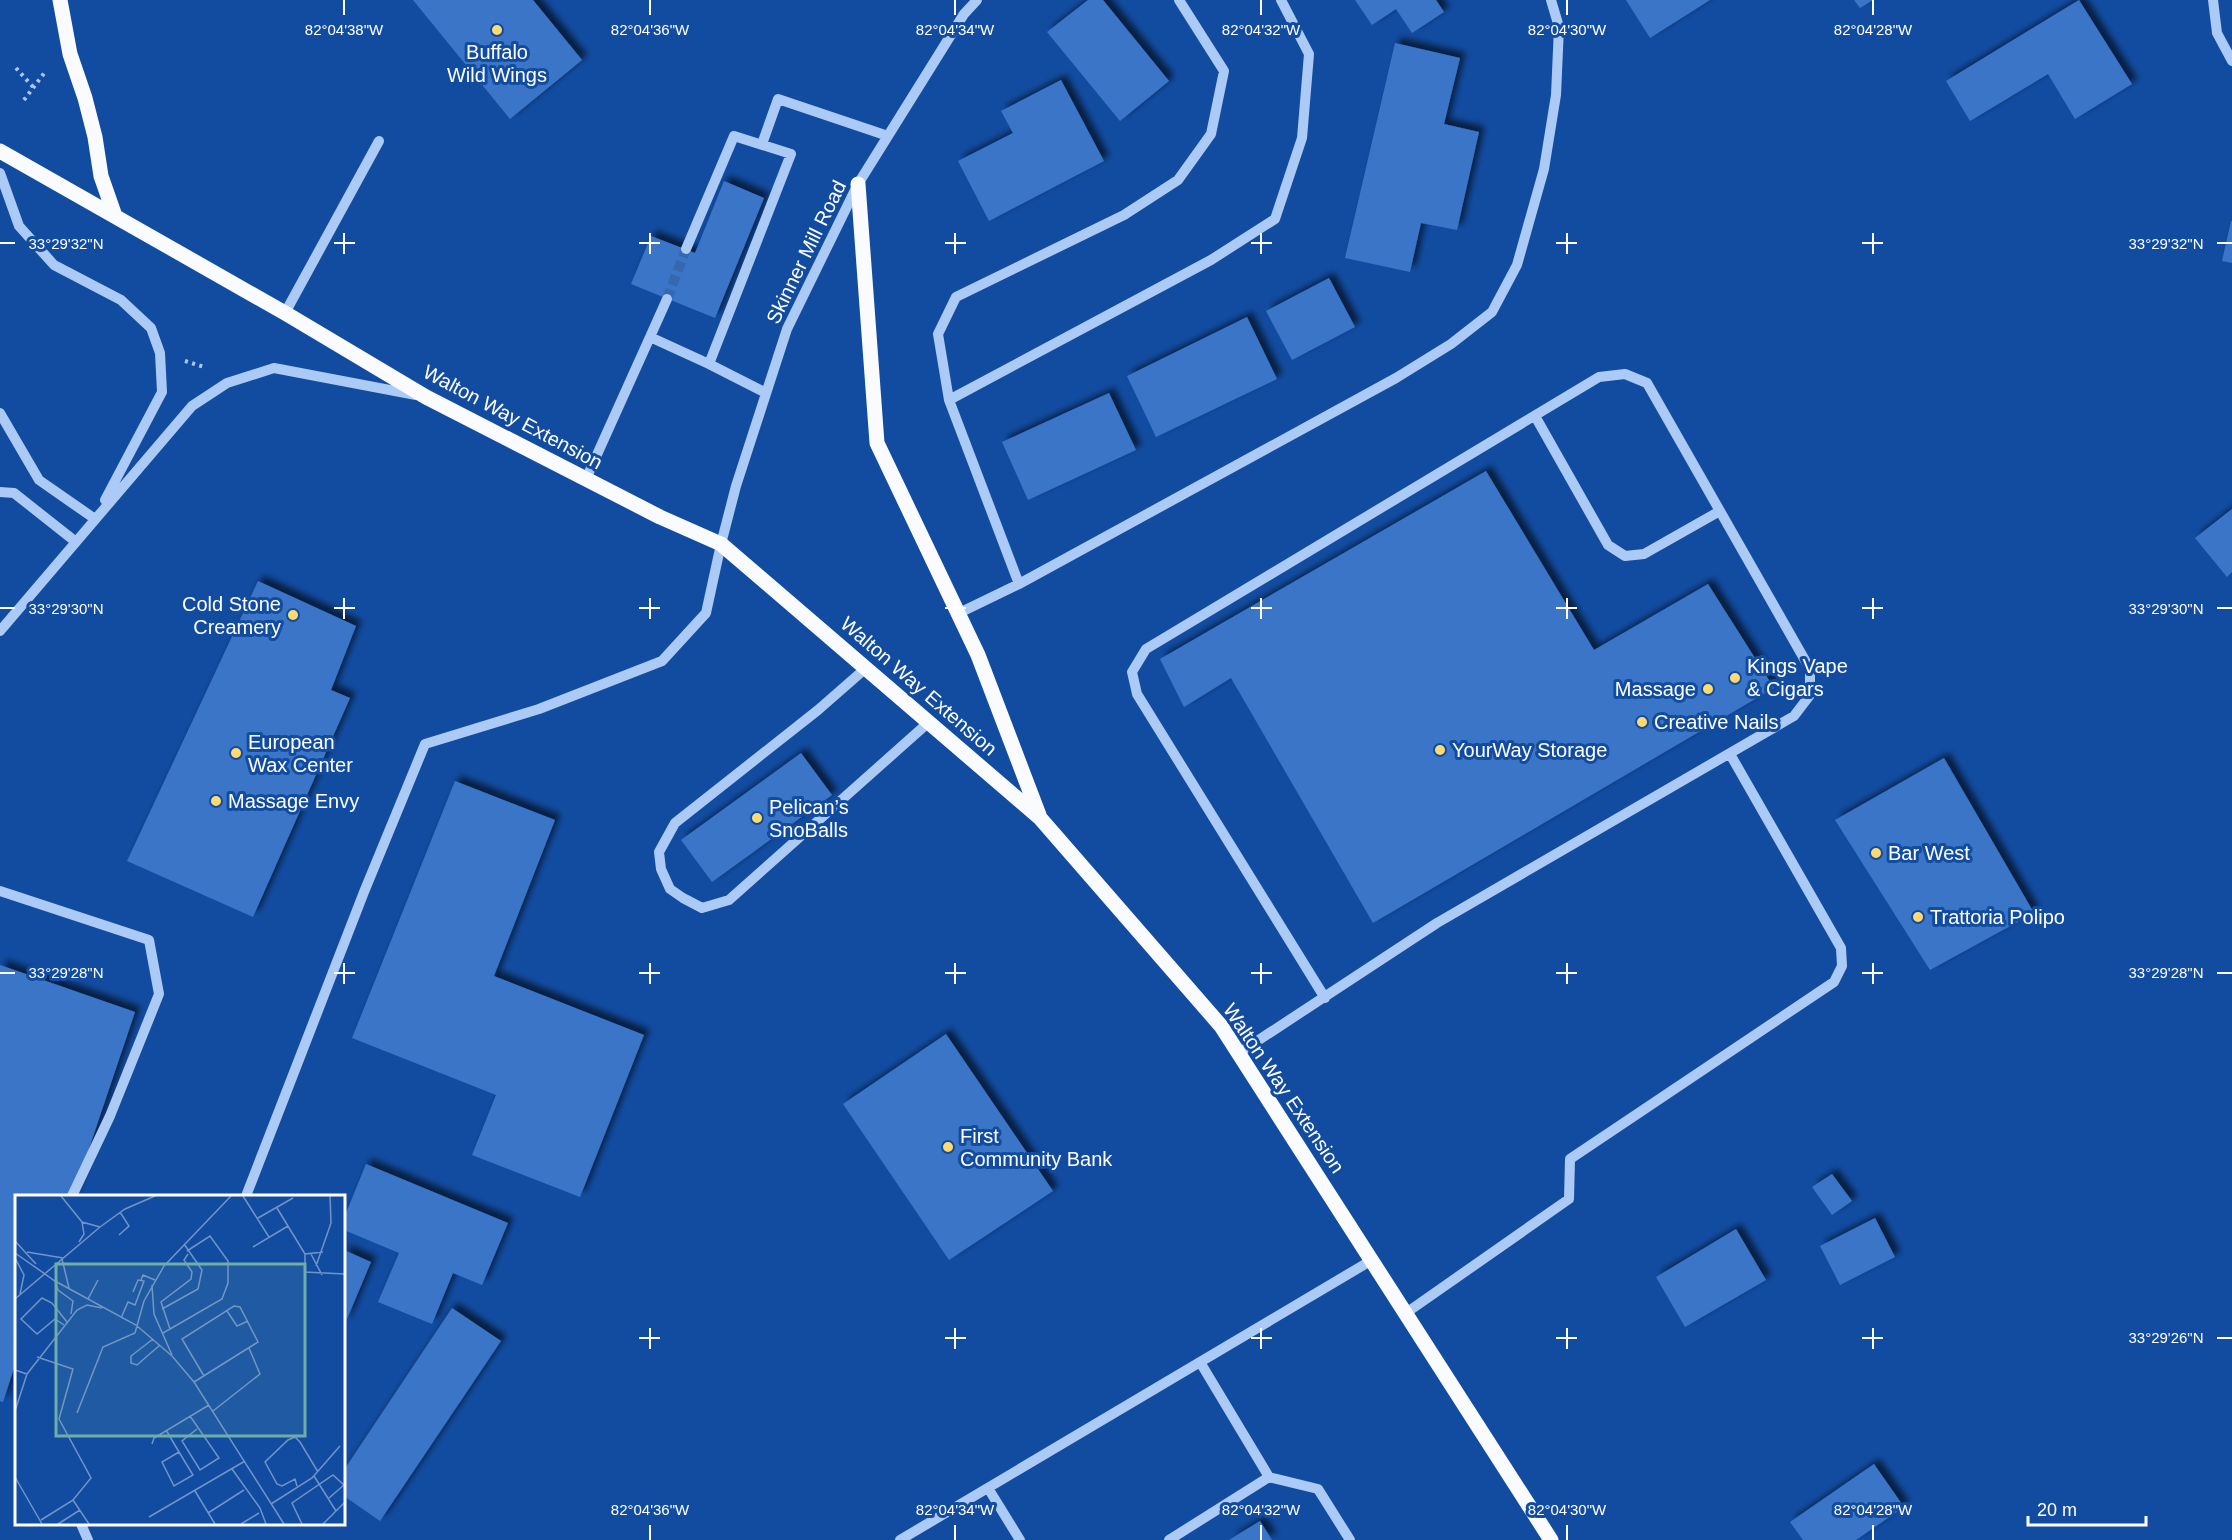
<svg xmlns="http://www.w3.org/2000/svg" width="2232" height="1540" viewBox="0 0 2232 1540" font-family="Helvetica,sans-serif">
<defs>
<filter id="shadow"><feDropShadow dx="5.5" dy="-5.5" stdDeviation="3" flood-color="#0009"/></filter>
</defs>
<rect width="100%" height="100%" fill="#124ca1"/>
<path fill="#3b75c8" filter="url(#shadow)" d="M413,0H533L582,60L510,119Z
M1088,0H1103L1169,81L1120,121L1047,32Z
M1355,0H1436L1444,12L1412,33L1396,9L1372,25Z
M1626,0H1710L1650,38Z
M1854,0H1873L1860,8Z
M2079,0L2132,84L2075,119L2048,74L1970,121L1946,81Z
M1395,43L1460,58L1444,124L1479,132L1457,230L1421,223L1410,272L1345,258Z
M1061,80L1104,161L989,221L958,161L1013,133L1001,111Z
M724,181L764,198L715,318L631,284L651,236L695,253Z
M2231,221H2232V263L2222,261Z
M1329,278L1355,327L1292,360L1266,311Z
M1247,317L1277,379L1156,437L1127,376Z
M1109,393L1136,450L1028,500L1002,442Z
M1486,471L1594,650L1708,584L1774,688L1373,923L1231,678L1184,707L1160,659Z
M2232,509V572L2227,577L2195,538Z
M258,581L356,626L331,690L350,698L253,917L127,861Z
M801,753L832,795L712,882L681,840Z
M1944,758L2034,913L1930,970L1835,820Z
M455,781L555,820L494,976L644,1035L580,1197L472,1155L496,1095L352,1038Z
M0,965L135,1012L73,1196H16V1362L3,1402L0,1401Z
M946,1034L1053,1191L949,1260L843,1104Z
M366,1164L508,1223L482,1285L453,1273L432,1324L378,1302L399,1253L344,1230V1218Z
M1832,1174L1852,1201L1832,1215L1812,1187Z
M1875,1218L1895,1257L1840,1285L1820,1246Z
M1736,1229L1766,1280L1685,1327L1656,1277Z
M344,1250L371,1262L344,1326Z
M452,1308L501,1341L380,1521L344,1496V1470Z
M1874,1464L1904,1507L1856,1540H1803L1790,1522Z
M1260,1521L1272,1540H1229Z"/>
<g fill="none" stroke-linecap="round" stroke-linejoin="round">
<path stroke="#3667af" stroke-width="10" stroke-dasharray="10 5" stroke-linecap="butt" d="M667,299L686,249"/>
<path stroke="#abcaf5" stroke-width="4" stroke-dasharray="3 4.5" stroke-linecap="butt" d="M16,68L34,88
M24,100L45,72
M185,361L204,367"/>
<path stroke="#abcaf5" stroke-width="10" d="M2213,0L2217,33L2232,61
M762,144L778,99L888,136
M0,173L19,226L54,265L121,300L151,328L160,353L162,392L105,500
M285,313L379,141
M650,337L667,299
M709,364L766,393
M949,400L1211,260L1275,219L1302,138L1309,54L1281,0
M0,413L39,480L95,519
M1535,416L1608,545L1625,556L1644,554L1720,511
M586,479L650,337L709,364L791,154L734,136L686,249
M0,492L14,493L76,542
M1019,584L1396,378L1451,344L1492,312L1517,265L1544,169L1556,95L1559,27L1551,0
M957,614L1019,584L949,400L938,334L956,297L1124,215L1178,180L1211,134L1224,71L1179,0
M0,631L192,406L227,383L274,368L416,395
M866,668L818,710L675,823L659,852L661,869L670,889L683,898L702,908L729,900L929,722
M0,891L149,940L159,994L110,1116L72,1196
M1239,1053L1437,923L1794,716L1810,695V669L1647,383L1625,374L1599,377L1146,649L1132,672L1137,694L1325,998
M246,1196L364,892L425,744L539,709L662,661L706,613L721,544L736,486L787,329L858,184L964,14L977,0
M1406,1313L1569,1199L1570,1159L1834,982L1842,966L1841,948L1730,754
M1200,1362L1269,1477L1318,1489L1350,1540
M988,1488L1020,1540
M81,1524L88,1540
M900,1540L1372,1260
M1169,1540L1269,1477"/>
<path stroke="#f9fbff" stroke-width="15" d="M60,0L70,54L85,98L95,137L101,176L115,216
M0,151L285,313L426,397L660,517L721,544L1040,818L1221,1026L1551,1540
M858,184L877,443L978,655L1039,815"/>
</g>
<path fill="none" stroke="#fff" stroke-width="2" d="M344,0V15M650,0V15M955,0V15M1261,0V15M1567,0V15M1873,0V15M344,233V254M650,233V254M955,233V254M1261,233V254M1567,233V254M1873,233V254M0,243H15M334,243H355M639,243H660M945,243H966M1251,243H1272M1556,243H1577M1862,243H1883M2217,243H2232M344,598V619M650,598V619M955,598V619M1261,598V619M1567,598V619M1873,598V619M0,608H15M334,608H355M639,608H660M945,608H966M1251,608H1272M1556,608H1577M1862,608H1883M2217,608H2232M344,963V984M650,963V984M955,963V984M1261,963V984M1567,963V984M1873,963V984M0,973H15M334,973H355M639,973H660M945,973H966M1251,973H1272M1556,973H1577M1862,973H1883M2217,973H2232M650,1328V1349M955,1328V1349M1261,1328V1349M1567,1328V1349M1873,1328V1349M639,1338H660M945,1338H966M1251,1338H1272M1556,1338H1577M1862,1338H1883M2217,1338H2232M650,1525V1540M955,1525V1540M1261,1525V1540M1567,1525V1540M1873,1525V1540"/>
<g fill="#ffda6f" stroke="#124ca1" stroke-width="2">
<circle cx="497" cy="30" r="6"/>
<circle cx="293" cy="615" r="6"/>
<circle cx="1735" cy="678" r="6"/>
<circle cx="1708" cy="689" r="6"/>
<circle cx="1642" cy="722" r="6"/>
<circle cx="1440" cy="750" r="6"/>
<circle cx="236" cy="753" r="6"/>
<circle cx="216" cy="801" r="6"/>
<circle cx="757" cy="818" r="6"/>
<circle cx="1876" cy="853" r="6"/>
<circle cx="1918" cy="917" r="6"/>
<circle cx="948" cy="1147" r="6"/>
</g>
<g text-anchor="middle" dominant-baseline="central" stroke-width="6" stroke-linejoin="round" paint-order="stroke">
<g font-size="20" fill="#fff" stroke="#124ca1" text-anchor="start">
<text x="497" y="52" text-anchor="middle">Buffalo<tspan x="497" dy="23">Wild Wings</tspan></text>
<text x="281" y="604" text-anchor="end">Cold Stone<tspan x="281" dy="23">Creamery</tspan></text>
<text x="1747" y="666">Kings Vape<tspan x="1747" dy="23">&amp; Cigars</tspan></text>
<text x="1696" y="689" text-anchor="end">Massage</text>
<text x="1654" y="722">Creative Nails</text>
<text x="248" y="742">European<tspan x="248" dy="23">Wax Center</tspan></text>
<text x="1452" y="750">YourWay Storage</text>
<text x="228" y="801">Massage Envy</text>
<text x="769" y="807">Pelican’s<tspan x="769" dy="23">SnoBalls</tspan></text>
<text x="1888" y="853">Bar West</text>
<text x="1930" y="917">Trattoria Polipo</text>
<text x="960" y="1136">First<tspan x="960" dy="23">Community Bank</tspan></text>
</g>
<g font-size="20" fill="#fff" stroke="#124ca1">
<text transform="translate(806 252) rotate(-64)">Skinner Mill Road</text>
<text transform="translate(513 417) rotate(28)">Walton Way Extension</text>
<text transform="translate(919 686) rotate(41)">Walton Way Extension</text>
<text transform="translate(1284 1088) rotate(56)">Walton Way Extension</text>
</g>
</g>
<g transform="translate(15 1195)">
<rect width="330" height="330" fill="#124ca1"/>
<path fill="none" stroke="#7194c7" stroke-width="1.5" d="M46,1L67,27L85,32M228,1L254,42M262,13L290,59M243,23L278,3M104,40L114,31L105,17M0,46L21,69M64,47L69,39L67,27M238,52L273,31M12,57L48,63M308,57L290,59V77L330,79M0,58L40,86L121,130L157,161L179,187L269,329M296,59L307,80M0,63L9,80L5,99M47,64L54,93M301,71L316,28L315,1M126,85L128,80L140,85M40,86L43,95L58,106L56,119M137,90L139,119L157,160M0,104L85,32L110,14L140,1M73,104L83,85M147,114L183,94L187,75L169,49M212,116L222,131L233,126M106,123L113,107L120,110L129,86L123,85L118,97M49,130L40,124L22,139L6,124L27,103L37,108L52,127M155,134L207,104L213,88V66L195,41L172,56M148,138L155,134L146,107L176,84L177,77L169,65L173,59M138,144L116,161V168L122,170L145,150M22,162L58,174L44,224L76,283L58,305M0,175L12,179L62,115L72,110L87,113M179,187L243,147L225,112L219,111L167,144L189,181M0,216L12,179M198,216L245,179L234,153M62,218L88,152L120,138L129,106L149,71L216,1M175,221L204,263L185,275L167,246L182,234M151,235L164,257L178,280L159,291L147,267L164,257M137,249L139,243L194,210M217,274L245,313L251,329M299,281L321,316M0,282L27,329M282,291L280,284L267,291L262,289L250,267L273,245L280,242L285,247L303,277M180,296L200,329M314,303L329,290M256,309L297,283L325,251M193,318L229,295M134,322L230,266M26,325L58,305L74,329M43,329L65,315M226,329L244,318M287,329L277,308L318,280L330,291M308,329L330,307"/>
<path fill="#6fada8" fill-opacity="0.15" stroke="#6fada8" stroke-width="3" d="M41,69H290V241H41Z"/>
<rect width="330" height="330" fill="none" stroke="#fff" stroke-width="3"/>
</g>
<g font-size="15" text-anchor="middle" fill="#fff" stroke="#124ca1" stroke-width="6" stroke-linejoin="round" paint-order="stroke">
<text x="344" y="35">82°04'38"W</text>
<text x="650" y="35">82°04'36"W</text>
<text x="955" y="35">82°04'34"W</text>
<text x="1261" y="35">82°04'32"W</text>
<text x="1567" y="35">82°04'30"W</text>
<text x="1873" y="35">82°04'28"W</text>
<text x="66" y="249">33°29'32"N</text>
<text x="2166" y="249">33°29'32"N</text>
<text x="66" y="614">33°29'30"N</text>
<text x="2166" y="614">33°29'30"N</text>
<text x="66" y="978">33°29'28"N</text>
<text x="2166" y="978">33°29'28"N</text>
<text x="2166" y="1343">33°29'26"N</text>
<text x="650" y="1515">82°04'36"W</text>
<text x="955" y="1515">82°04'34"W</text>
<text x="1261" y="1515">82°04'32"W</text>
<text x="1567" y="1515">82°04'30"W</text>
<text x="1873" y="1515">82°04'28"W</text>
</g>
<path d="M2028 1516v9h118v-9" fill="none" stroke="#ffffff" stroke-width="3"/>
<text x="2037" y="1516" font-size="18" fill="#ffffff" stroke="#124ca1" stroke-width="4.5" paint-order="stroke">20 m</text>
</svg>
